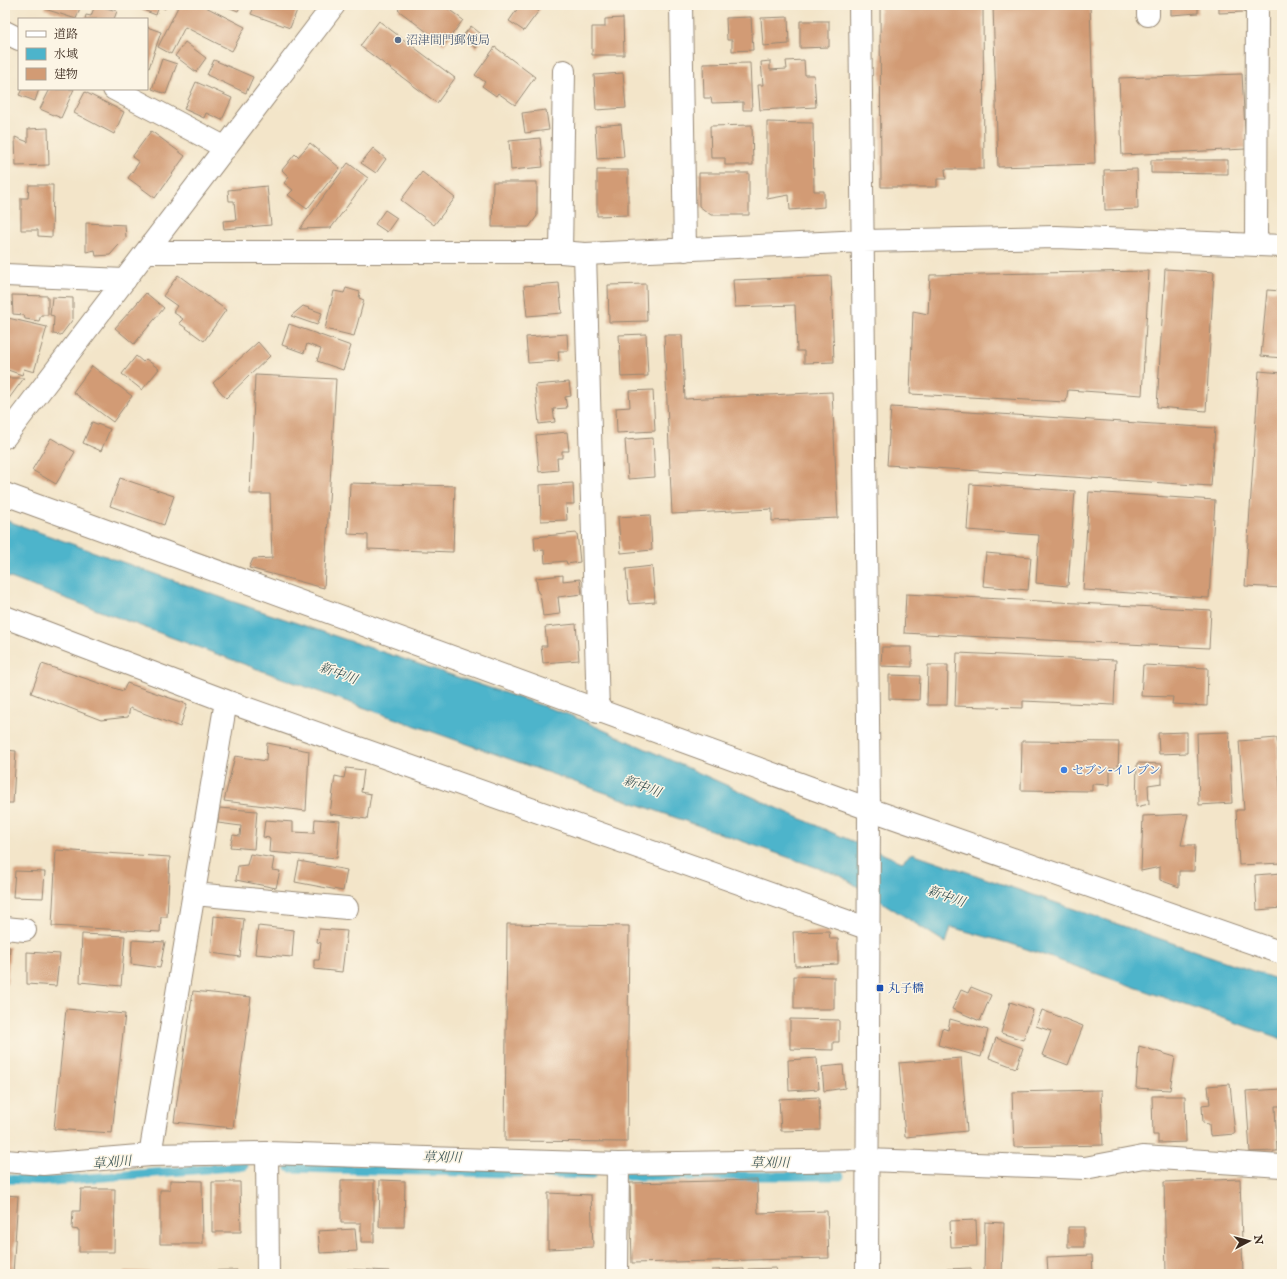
<svg xmlns="http://www.w3.org/2000/svg" width="1287" height="1279" viewBox="0 0 1287 1279" font-family="'IM FELL English','Noto Serif JP',serif">
<rect width="100%" height="100%" fill="#fcf5e5"/>
<filter id="ink" filterUnits="userSpaceOnUse"><feTurbulence type="fractalNoise" baseFrequency=".025" numOctaves="2"/><feDisplacementMap in="SourceGraphic" scale="8" xChannelSelector="R" yChannelSelector="G"/><feConvolveMatrix kernelMatrix="1 2 1 2 8 2 1 2 1" color-interpolation-filters="sRGB"/></filter>
<filter id="wash" filterUnits="userSpaceOnUse"><feTurbulence type="fractalNoise" baseFrequency=".012" numOctaves="4" result="noise"/><feDisplacementMap in="SourceGraphic" scale="16" xChannelSelector="R" yChannelSelector="G"/><feGaussianBlur stdDeviation="0.9" result="paint"/><feColorMatrix in="noise" values="0 0 0 0 0 0 0 0 0 0 0 0 0 0 0 0 0 1.4 0 .05"/><feComposite in="paint" operator="in"/></filter>
<g filter="url(#wash)">
<rect width="100%" height="100%" fill="#f3e5c9"/>
<path fill="#4db4cb" stroke="#446f74" d="M5,520L234,602L570,715L833,833L902,862L912,853L1282,981V1039L1015,945L951,927L946,943L841,876L317,691L5,576Z"/>
<g fill="none" stroke-linecap="round" stroke-linejoin="round">
<path stroke="#4db4cb" stroke-width="9" d="M290,1168L592,1175
M628,1176H840
M5,1179L52,1181L244,1166"/>
</g>
<g id="blocks">
<path fill="#d29b74" d="M46,5H81L76,19L45,9Z
M95,5L117,11L114,19H85L86,15L91,16Z
M130,5H166L165,9L159,6L156,15Z
M179,5H202L245,27L232,51L185,27L171,54L158,47Z
M223,5H241L238,11Z
M255,5H299L290,28L251,14Z
M402,5H443L463,20L444,45L398,10Z
M513,5H543L524,31L509,21L518,8Z
M734,5H753V8L733,9Z
M880,5H935V8H983L984,169H945L946,179H937V187H881Z
M993,5H1090L1095,164L998,167Z
M1171,5H1198V13L1171,15Z
M1219,5H1245V12L1219,13Z
M751,17L753,50L732,51V40H727L726,18Z
M788,17L789,44L763,46L761,18Z
M623,18L624,55H592V27H605V19Z
M379,21L455,78L437,103L360,46Z
M800,21H829V47L800,48Z
M471,26L485,37L476,48L462,37Z
M147,27L161,32L149,68L147,67Z
M185,42L206,58L196,72L175,56Z
M495,47L535,77L515,105L498,93L496,96L482,86L485,82L475,75Z
M162,59L177,64L166,94L152,89Z
M214,60L253,77L246,93L207,75Z
M804,60L805,75H814L816,107L760,110L758,85H763L761,62L770,61V70L787,69L786,61Z
M750,63L752,110H743V102L712,103L711,98H704L703,64Z
M623,73L626,108L596,110L594,75Z
M1242,74L1246,149L1122,155L1119,78Z
M196,82L232,98L222,120L206,113L204,118L184,109Z
M22,89H39L35,101L19,95Z
M50,89H74L61,118L40,109Z
M85,92L124,112L114,134L74,113Z
M546,110L549,130L525,133L522,113Z
M767,122L813,123L814,191H824V207L790,210L789,195L767,199Z
M621,124L624,157L597,159L595,126Z
M752,125L753,165H725V158H711L710,126Z
M48,128L49,165L16,166L15,137L28,142V129Z
M151,131L185,156L155,198L128,178L139,162L132,157Z
M540,138L543,167L511,170L509,141Z
M310,143L340,168L307,209L288,195L293,190L284,183L289,177L282,170L295,154L298,157Z
M373,148L386,159L376,173L361,163Z
M1151,160H1228V174L1151,173Z
M348,163L368,178L331,228L300,229Z
M1137,169L1138,209L1105,210L1104,170Z
M597,170H628V215L597,216Z
M422,172L455,198L434,225L401,200Z
M699,173H749V215H711L699,206Z
M493,182H537V216L529,227H492Z
M29,185H53L52,237L38,236V230H21V198H28Z
M267,186L271,225L224,229L223,221L236,220L234,201H229L228,190Z
M385,210L397,218L387,232L375,224Z
M86,223L125,225L126,237L110,255L96,256L95,250L86,252Z
M1165,269L1214,272L1206,411L1157,407Z
M1149,271L1142,395L1068,390L1066,402L910,394L913,311L928,314L930,275Z
M178,275L226,310L204,341L179,323L183,319L173,312L177,306L163,296Z
M831,276L834,362L804,363V351H797L795,305L735,307L733,280Z
M559,283L562,313L527,316L524,286Z
M646,284L647,321L609,322L608,285Z
M346,288L360,292L359,298L364,300L354,336L325,329L334,291L344,293Z
M1267,290L1282,291V358L1261,356Z
M146,293L164,308L134,344L115,328Z
M12,295L48,296V315H41L39,321L25,319L24,315L13,314Z
M52,297L73,298V319L61,335L53,334L54,316L50,315Z
M303,306L322,313L317,325L291,316Z
M8,318L47,327L34,372L24,369L22,375L5,369V327Z
M289,324L351,346L343,370L317,361L321,349L307,344L304,353L282,345Z
M567,334L568,351H558L559,361L528,363L526,337Z
M646,334L648,376L621,377L619,335Z
M664,335H682L685,399L832,392L838,518L772,521V509L672,514Z
M258,342L270,356L226,398L213,383Z
M136,356L143,362L146,359L159,369L142,390L122,374Z
M92,366L132,396L113,422L73,392Z
M1259,371L1282,373V588L1245,586Z
M255,375L336,379L324,588L249,568L253,559L272,558L270,494H250Z
M5,378H24L5,404Z
M569,382L571,396L565,397L567,408L553,409L555,422L539,424L535,385Z
M653,390L655,431L617,433L616,408L630,407L629,391Z
M891,407L1215,428L1211,486L887,465Z
M92,422L110,429L101,451L83,443Z
M567,432L569,451H562V458H557L558,470L539,472L536,435Z
M51,438L75,452L56,484L32,470Z
M653,438L655,477L628,479L625,440Z
M120,478L174,496L164,525L110,506Z
M350,483L455,486L453,552L368,549V535L348,534Z
M573,483L574,504H566L567,520L541,521L540,485Z
M970,484L1075,491L1068,586L1036,583L1039,535L967,530Z
M1089,492L1215,500L1209,598L1083,590Z
M650,515L652,550L621,553L618,517Z
M577,533L580,562L567,564L566,561L545,563L544,550L535,551L534,537Z
M986,553L1031,557L1028,590L983,586Z
M652,566L655,602L629,604L626,569Z
M563,575V581L580,579L582,594L558,597L560,614L543,616L540,593H538L536,578Z
M906,594L1211,610L1209,648L904,633Z
M576,624L579,660L543,663L541,646H547L545,627Z
M882,647H912V667L881,666Z
M957,653L1116,660L1114,705L1023,701V708L955,706Z
M42,664L123,691L127,683L187,704L180,727L130,708L128,717L101,720L31,693Z
M928,665H948L947,705H927Z
M1143,665L1208,668L1207,706L1172,704L1173,697L1141,696Z
M889,675L920,676L919,700L889,699Z
M1187,732V753L1159,754L1158,733Z
M1229,732L1232,803L1199,805L1197,733Z
M1277,738L1282,817V863L1239,865L1236,810H1244L1239,741Z
M1022,741L1119,742L1118,768H1110V785L1092,784V791L1021,790Z
M267,743L309,751L306,811L224,801L235,756L266,761Z
M5,750L16,751L13,803H5Z
M1137,763L1162,764V783L1148,785L1149,804L1136,807Z
M346,768L364,770L361,792L371,794L367,819L330,814L335,776L344,778Z
M219,808L257,811L254,849L230,847L233,835L240,836L241,826L218,823Z
M1188,814L1181,845H1195L1194,871H1179V887L1160,880V867L1141,871L1143,816Z
M315,819L340,821L337,858L269,852L270,838L263,837L265,820L293,822V832L314,833Z
M56,850L170,857L167,917H161L160,932L52,926Z
M250,854L274,858L272,870L280,871L276,888L236,880L238,866L247,865Z
M299,861L347,870L343,891L295,882Z
M15,871L45,872L43,898L13,897Z
M1282,873V908L1257,910L1255,875Z
M214,916L244,919L240,957L211,953Z
M507,924L629,926L627,1142L505,1141Z
M258,926L294,930L292,957L255,954Z
M319,929L347,931L342,972L314,969V960H319L321,943L317,942Z
M829,931L830,939H838V964L795,966L793,932Z
M82,934L125,936L121,986L80,982Z
M132,940L165,942L160,968L131,964Z
M5,947H10L7,984H5Z
M27,952L60,954L56,986L27,984Z
M794,976L834,977V1009H794Z
M971,987L991,995L980,1021L952,1009L961,990L968,993Z
M193,991L251,997L233,1128L174,1122Z
M1010,1002L1033,1010L1023,1040L1001,1033Z
M66,1009L125,1014L112,1133L54,1129Z
M1042,1010L1083,1026L1068,1065L1042,1055L1051,1031L1036,1026Z
M790,1019L839,1020V1042H833V1050L790,1049Z
M950,1019L988,1030L981,1057L938,1045L942,1028L948,1030Z
M996,1038L1023,1048L1016,1068L989,1058Z
M1139,1046L1175,1057L1170,1090L1136,1088Z
M817,1058L819,1089L789,1091L788,1060Z
M961,1058L967,1131L905,1137L899,1063Z
M843,1065L845,1088L824,1091L822,1067Z
M1230,1084L1235,1134L1210,1136L1209,1124L1203,1123L1202,1105L1210,1104L1208,1086Z
M1282,1089V1106H1275L1277,1151L1250,1152L1246,1091Z
M1101,1090L1103,1145L1014,1147L1012,1092Z
M1152,1096H1185L1186,1142L1158,1143V1135H1153Z
M819,1097L820,1130L781,1131L779,1099Z
M1240,1179L1243,1274H1166L1164,1182Z
M170,1180L202,1181L203,1244H160V1190H170Z
M341,1180H374V1242H361V1223H341Z
M380,1180L405,1181L404,1227H379Z
M757,1180L758,1213L827,1211L829,1258L632,1263L630,1183Z
M212,1182H240L241,1232H212Z
M81,1189H115L114,1252H79V1230L72,1229L73,1211H80Z
M548,1193L591,1195L593,1247L548,1249Z
M5,1195L18,1196L13,1274H5Z
M976,1220L977,1246L951,1247L950,1221Z
M985,1222L1004,1223L1002,1274H984Z
M1068,1227H1084V1247H1068Z
M355,1229L357,1251L320,1253L318,1231Z
M1092,1255L1093,1274H1048L1047,1257Z
M776,1268L777,1274H749L748,1269Z
M971,1268V1274H947V1269Z
M347,1269L390,1271V1274H347Z
M744,1269V1274H712V1270Z
M237,1270V1274H190V1271Z
M124,1271L177,1273V1274H124Z"/>
</g>
</g>
<g filter="url(#ink)">
<use href="#blocks" fill-opacity="0" stroke="#978874" stroke-width="1"/>
<g fill="none" stroke-linecap="round" stroke-linejoin="round">
<g stroke="#978874" stroke-width="24">
<path id="minor" d="M681,5L685,250
M860,5L869,809
M1148,15V5
M5,32L19,39
M114,89L226,148
M1256,244L1257,5
M147,252H561L585,254L863,241L1056,237L1282,246
M561,252L564,71
M585,254L598,712
M5,275L125,280
M5,437L334,5
M5,617L226,701L869,929
M194,894L347,908
M5,928L25,930
M267,1153L268,1274
M150,1155L226,701
M5,1161L43,1164L150,1155L267,1153L618,1164L867,1160L1085,1168L1143,1157L1282,1166
M617,1274L618,1164"/>
</g>
<g stroke="#978874" stroke-width="24">
<path id="tertiary" d="M5,494L869,809L1282,953
M867,1274L869,809"/>
</g>
<use href="#minor" stroke="#fff" stroke-width="22"/>
<use href="#tertiary" stroke="#fff" stroke-width="22"/>
</g>
</g>
<circle fill="#5c6f8a" stroke="#fcf5e5" stroke-width="1.5" cx="398" cy="40" r="4"/>
<circle fill="#3f7fe0" stroke="#fcf5e5" stroke-width="1.5" cx="1064" cy="770" r="4"/>
<rect fill="#1a4fb4" stroke="#fcf5e5" stroke-width="1.5" x="876" y="984" width="8" height="8" rx="2"/>
<g text-anchor="middle" dominant-baseline="central" stroke-width="3" stroke-linejoin="round" paint-order="stroke">
<g font-size="12" fill="#4e5e75" stroke="#fcf5e5" text-anchor="start">
<text x="406" y="40">沼津間門郵便局</text>
</g>
<g font-size="12" fill="#366cbe" stroke="#fcf5e5" text-anchor="start">
<text x="1072" y="770">セブン-イレブン</text>
</g>
<g font-size="12" fill="#164399" stroke="#fcf5e5" text-anchor="start">
<text x="888" y="988">丸子橋</text>
</g>
<g font-size="13" font-style="italic" fill="#415a5b" stroke="#fcf5e5">
<text transform="translate(338 674) rotate(20)">新中川</text>
<text transform="translate(642 787) rotate(20)">新中川</text>
<text transform="translate(946 897) rotate(19)">新中川</text>
<text transform="translate(442 1158) rotate(1)">草刈川</text>
<text transform="translate(112 1163) rotate(-5)">草刈川</text>
<text x="770" y="1163">草刈川</text>
</g>
</g>
<rect width="1287" height="1279" fill="none" stroke="#fcf5e5" stroke-width="20"/>
<rect x="18" y="18" width="130" height="72" fill="#fcf5e5" stroke="#afa495"/>
<rect x="26" y="31" width="20" height="6" fill="#ffffff" stroke="#afa495"/>
<text x="54" y="38" font-size="12" fill="#3b2a1e">道路</text>
<rect x="26" y="48" width="20" height="12" fill="#4db4cb" stroke="#afa495"/>
<text x="54" y="58" font-size="12" fill="#3b2a1e">水域</text>
<rect x="26" y="68" width="20" height="12" fill="#d29b74" stroke="#afa495"/>
<text x="54" y="78" font-size="12" fill="#3b2a1e">建物</text>
<g transform="translate(1249 1241) rotate(83)" stroke="#fcf5e5" stroke-width="3" paint-order="stroke">
<path d="M0-3L7 15L0 10L-7 15Z" fill="#3b2a1e"/>
<text y="-6" font-size="11" font-weight="bold" text-anchor="middle" fill="#3b2a1e">N</text>
</g>
</svg>
